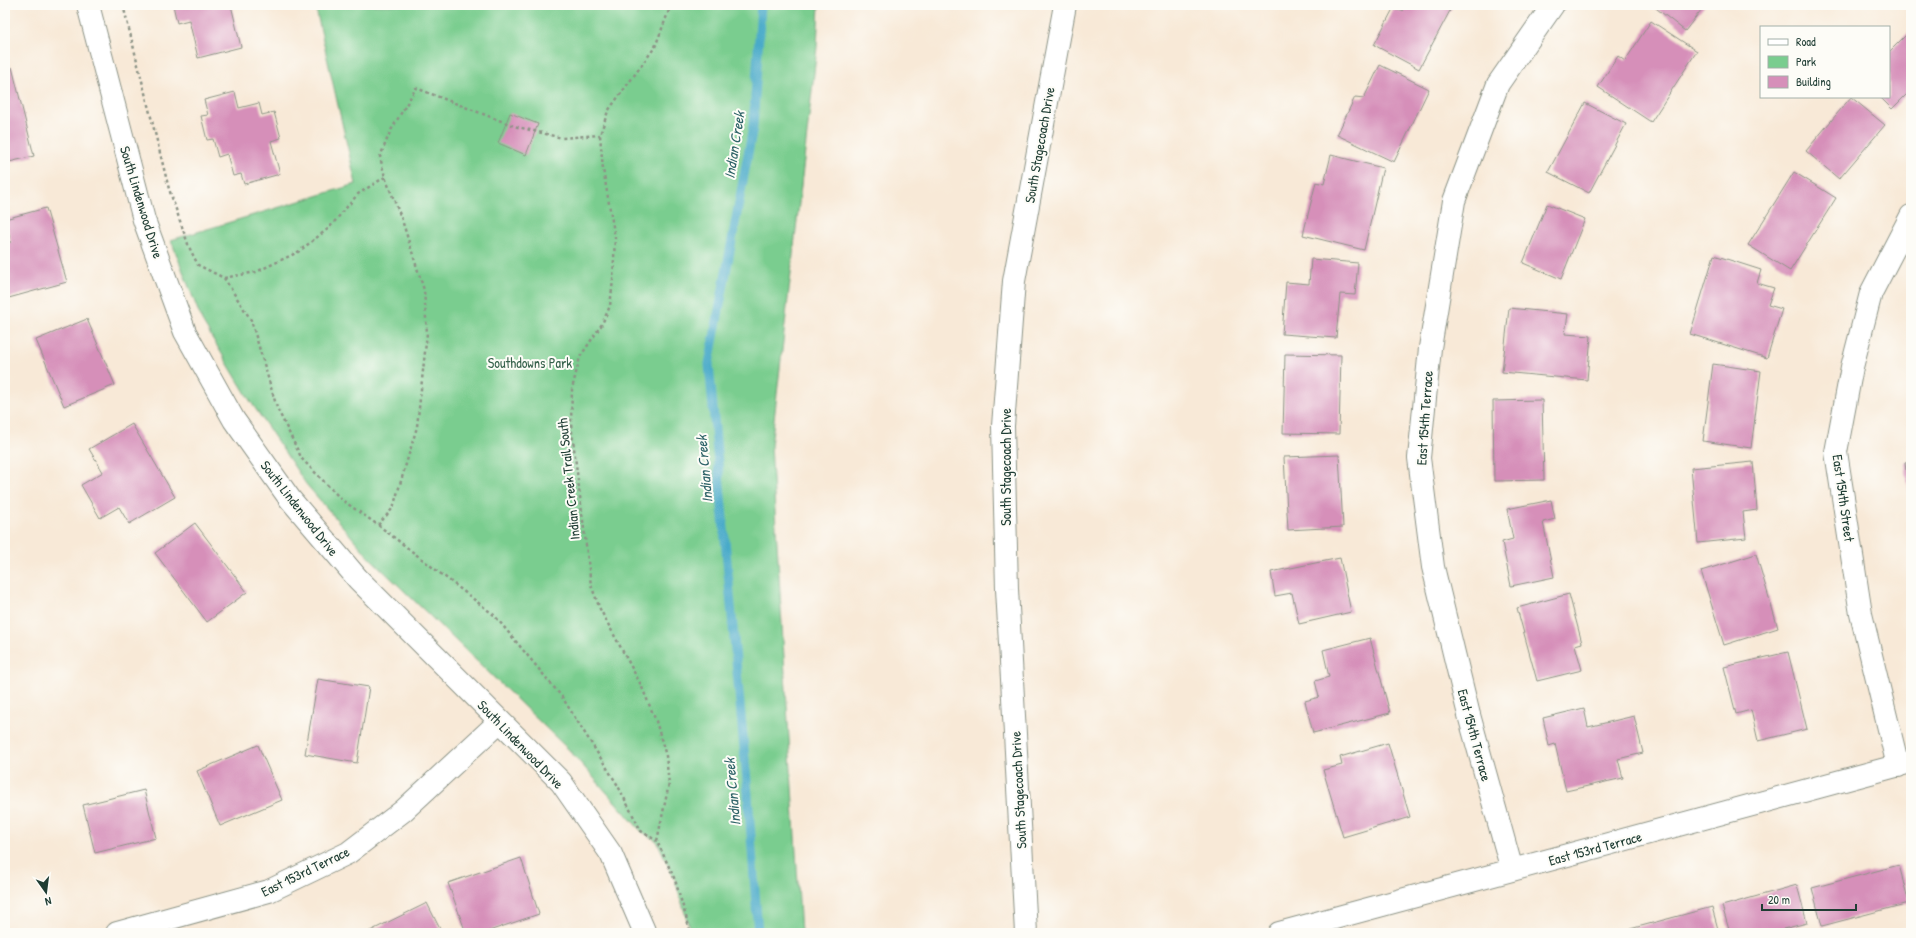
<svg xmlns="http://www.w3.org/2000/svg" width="1916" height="938" viewBox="0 0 1916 938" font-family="'Patrick Hand',sans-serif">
<rect width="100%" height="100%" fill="#fdfcf7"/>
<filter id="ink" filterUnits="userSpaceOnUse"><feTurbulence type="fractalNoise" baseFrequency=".025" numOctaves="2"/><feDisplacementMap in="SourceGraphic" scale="8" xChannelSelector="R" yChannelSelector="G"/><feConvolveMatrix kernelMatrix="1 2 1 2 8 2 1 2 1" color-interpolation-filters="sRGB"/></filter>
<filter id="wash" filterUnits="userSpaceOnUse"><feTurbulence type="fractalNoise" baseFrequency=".012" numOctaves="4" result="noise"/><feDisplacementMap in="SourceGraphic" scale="16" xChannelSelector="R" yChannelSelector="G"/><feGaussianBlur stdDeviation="0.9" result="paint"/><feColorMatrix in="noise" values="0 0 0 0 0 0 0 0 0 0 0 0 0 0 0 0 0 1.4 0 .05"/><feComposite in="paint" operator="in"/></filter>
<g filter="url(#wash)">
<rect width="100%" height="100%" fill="#f8e9d7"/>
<path fill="#7acd8f" stroke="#4c8562" d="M315,5H819L817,47L771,446L801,933H691L675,880L657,841L641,831L569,750L370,558L306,484L249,399L202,321L171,240L356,184Z"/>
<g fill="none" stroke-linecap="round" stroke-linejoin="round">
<path stroke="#49aac9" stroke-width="9" d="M758,933L747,781L709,364L753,127L761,5"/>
</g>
<g id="blocks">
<path fill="#d68fb9" d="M173,5H231L241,47L198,58L189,20L177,23Z
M1405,5H1453L1419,69L1374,45L1393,9L1402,11Z
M1652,5H1705L1685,31Z
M1651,21L1697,51L1651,122L1598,87L1618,56L1625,61Z
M1911,30V90L1892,109L1880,97H1889V52Z
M1380,65L1429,89L1394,162L1337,135L1355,97L1364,98Z
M12,67L34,156L5,163V69Z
M235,92L239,108L259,103L262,115L274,112L281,138L271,141L280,174L244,184L241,174L233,176L227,154L218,157L213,139L207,140L201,116L208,115L204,100Z
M1851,97L1885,125L1839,179L1806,151Z
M1585,103L1626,124L1589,193L1548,172Z
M510,113L538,124L526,155L498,143Z
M1331,155L1383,168L1364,250L1303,235L1316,182L1324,184Z
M1794,172L1836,198L1790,271L1748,245Z
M1547,204L1585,219L1561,279L1523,263Z
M46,208L67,282L5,299V243L11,242L5,219Z
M1714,255L1761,270L1757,283L1774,288L1768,305L1782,309L1767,358L1690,334Z
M1311,259L1358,263L1355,295L1340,294L1336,338L1282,334L1286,282L1309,284Z
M1509,308L1568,314L1565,334L1591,336L1587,380L1502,372Z
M87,319L115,385L64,406L36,340Z
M1285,354L1341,355L1339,434L1283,433Z
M1713,364L1761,371L1751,448L1703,441Z
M1542,400L1544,480L1494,481L1493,401Z
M132,424L175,497L129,524L119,507L100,518L81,485L103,472L89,449Z
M1339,455L1343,527L1288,530L1284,457Z
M1753,462L1757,510L1743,512L1746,538L1698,543L1691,468Z
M1911,462V502H1910L1905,463Z
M1551,500L1555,519L1543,522L1554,577L1511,586L1502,542L1513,539L1507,509Z
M195,523L247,592L207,622L155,553Z
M1756,554L1778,628L1724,645L1701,571Z
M1340,558L1351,612L1299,624L1292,593L1275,596L1271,572Z
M1569,594L1582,643L1575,645L1582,670L1537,681L1517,608Z
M1370,638L1390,713L1313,733L1305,701L1319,697L1315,681L1329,677L1323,650Z
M1788,652L1807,729L1758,741L1751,710L1736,714L1724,667Z
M318,679L369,687L357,763L305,754Z
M1584,708L1588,727L1634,716L1643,753L1618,759L1623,778L1566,791L1555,744L1549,746L1543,718Z
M1388,743L1410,817L1343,837L1323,770L1342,765L1340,757Z
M258,745L282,800L220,826L197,771Z
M144,790L156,838L95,853L83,805Z
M521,858L539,914L483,933H466L448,883Z
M1899,865L1909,903L1822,926L1812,888Z
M1797,885L1807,923L1783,929L1784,933H1730L1722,906Z
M427,903L442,933H366Z
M1712,907L1719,933H1631L1630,929Z"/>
</g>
</g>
<g filter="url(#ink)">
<use href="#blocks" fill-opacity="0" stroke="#8c9386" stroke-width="1"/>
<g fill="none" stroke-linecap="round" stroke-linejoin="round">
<g stroke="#8c9386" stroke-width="24">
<path id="minor" d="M88,5L144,220L185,332L234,420L290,499L358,579L561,782L611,854L645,933
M1898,766L1861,614L1836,452L1852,367L1871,293L1911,216
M1512,870L1469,715L1433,567L1419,458L1430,348L1454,201L1498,84L1553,5
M117,933L269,891L348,853L403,811L500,721
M1026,933L1007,589L1003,426L1014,281L1065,5
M1279,933L1911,762"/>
</g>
<path stroke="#8c9386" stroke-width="2.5" stroke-dasharray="3 3" stroke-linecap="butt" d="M123,5L169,189L189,247L198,265L224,278L251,320L277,408L302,459L342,500L378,525L494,615L562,697L617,784L641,831L657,841
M671,5L655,47L608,111L600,135L603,169L615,238L613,280L610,306L602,324L580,357L572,389L571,424L591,585L600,609L641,685L656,721L666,756L669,784L657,841L675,880L691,933
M224,278L256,272L298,252L329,228L358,194L385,177
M378,525L393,508L417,427L427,333L424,290L402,220L385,177L380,157L390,132L416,88L514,126L562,138L600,135"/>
<use href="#minor" stroke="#fff" stroke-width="22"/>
</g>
</g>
<g text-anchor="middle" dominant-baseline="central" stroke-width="4" stroke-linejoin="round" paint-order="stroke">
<g font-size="14" fill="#1f3d34" stroke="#fdfcf7">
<text transform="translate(1039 145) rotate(-80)">South Stagecoach Drive</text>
<text transform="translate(142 202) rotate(73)">South Lindenwood Drive</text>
<text transform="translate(1424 418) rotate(-86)">East 154th Terrace</text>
<text transform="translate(1005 467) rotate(-90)">South Stagecoach Drive</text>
<text transform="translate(568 479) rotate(-96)">Indian Creek Trail South</text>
<text transform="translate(1844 498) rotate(82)">East 154th Street</text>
<text transform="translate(300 508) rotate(52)">South Lindenwood Drive</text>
<text transform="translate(1475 735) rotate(75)">East 154th Terrace</text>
<text transform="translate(521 744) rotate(46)">South Lindenwood Drive</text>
<text transform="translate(1018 790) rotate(-93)">South Stagecoach Drive</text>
<text transform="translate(1595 848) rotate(-15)">East 153rd Terrace</text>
<text transform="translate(305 871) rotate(-26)">East 153rd Terrace</text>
</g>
<g font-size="14" fill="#36614b" stroke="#fdfcf7">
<text x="530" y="362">Southdowns Park</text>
</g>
<g font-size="15" font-style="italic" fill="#2e6368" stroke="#fdfcf7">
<text transform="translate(734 145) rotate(-81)">Indian Creek</text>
<text transform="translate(704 469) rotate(-95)">Indian Creek</text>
<text transform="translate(732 792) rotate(-95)">Indian Creek</text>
</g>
</g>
<rect width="1916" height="938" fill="none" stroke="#fdfcf7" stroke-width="20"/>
<rect x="1760" y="26" width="130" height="72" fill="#fdfcf7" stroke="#a4b0a9"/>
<rect x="1768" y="39" width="20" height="6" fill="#ffffff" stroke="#a4b0a9"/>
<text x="1796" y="46" font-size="12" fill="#1f3d34">Road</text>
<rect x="1768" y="56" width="20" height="12" fill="#7acd8f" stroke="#a4b0a9"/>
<text x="1796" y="66" font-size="12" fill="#1f3d34">Park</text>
<rect x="1768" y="76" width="20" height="12" fill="#d68fb9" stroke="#a4b0a9"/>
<text x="1796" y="86" font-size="12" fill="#1f3d34">Building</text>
<g transform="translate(46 892) rotate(166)" stroke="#fdfcf7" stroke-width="3" paint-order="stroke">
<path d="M0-3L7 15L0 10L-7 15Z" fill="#1f3d34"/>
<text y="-6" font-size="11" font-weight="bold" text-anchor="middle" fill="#1f3d34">N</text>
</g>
<path d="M1762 904v6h94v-6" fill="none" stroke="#1f3d34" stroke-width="2"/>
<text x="1768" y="904" font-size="12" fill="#1f3d34" stroke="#fdfcf7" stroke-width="3" paint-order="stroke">20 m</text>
</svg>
